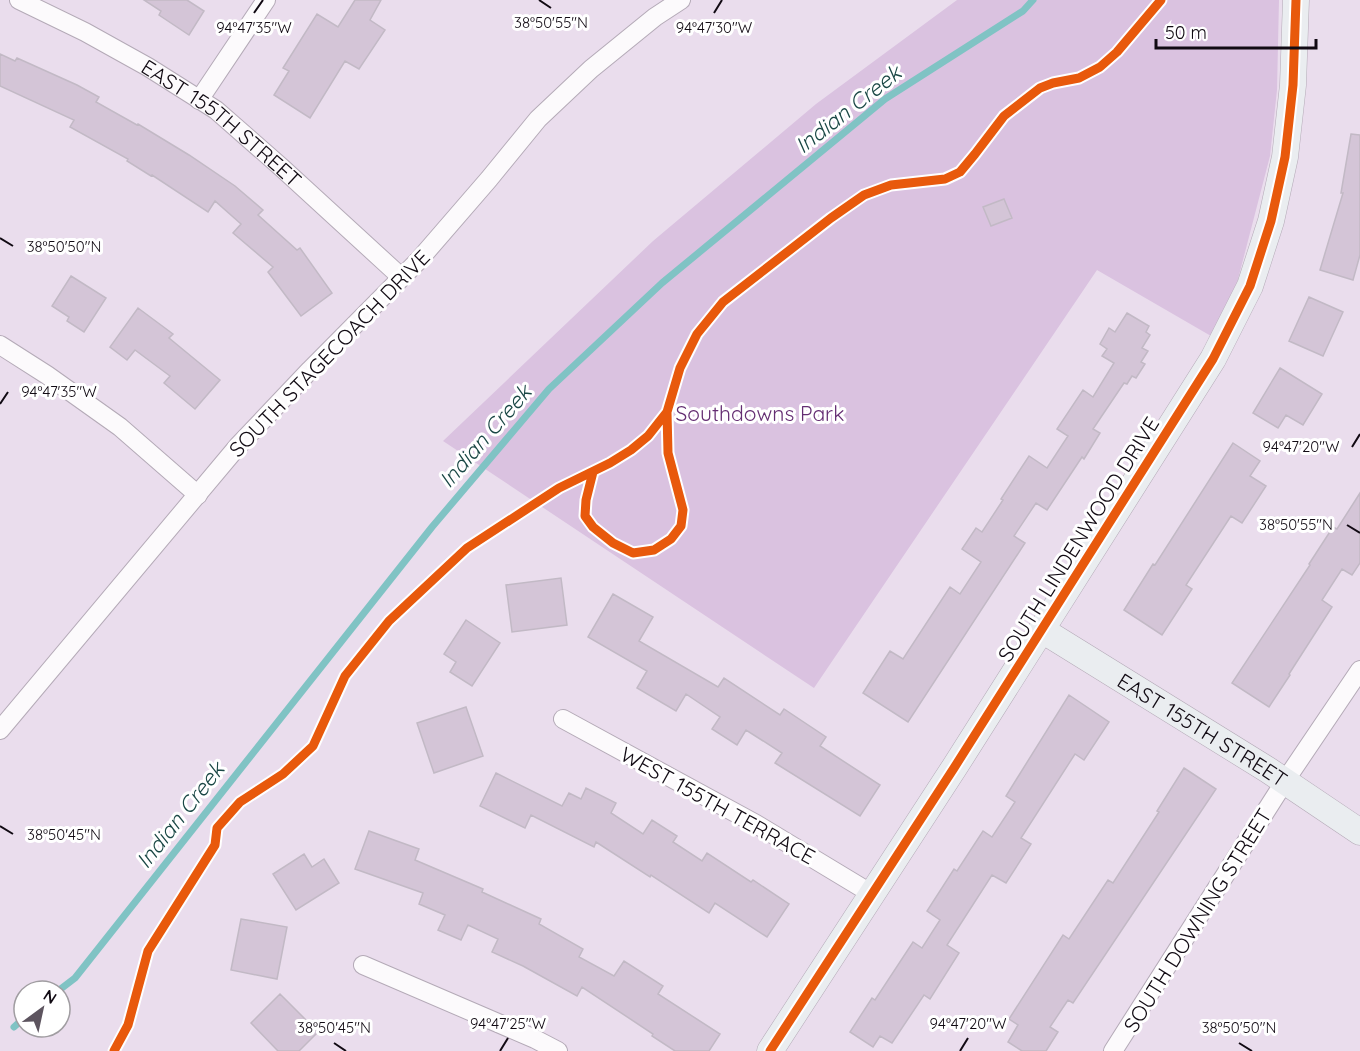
<svg xmlns="http://www.w3.org/2000/svg" width="1360" height="1051" viewBox="0 0 1360 1051" font-family="Quicksand,sans-serif">
<rect width="100%" height="100%" fill="#eadded"/>
<path fill="#dac2e0" d="M957,0H1279L1277,90L1270,156L1237,283L1211,336L1097,270L814,688L443,441L653,241L816,104Z"/>
<g fill="none" stroke-linecap="round" stroke-linejoin="round">
<path stroke="#80c3c4" stroke-width="7" d="M58,991L75,978L432,527L549,389L662,283L885,99L1023,11L1033,0
M14,1027L24,1018"/>
</g>
<path fill="#d4c5d7" stroke="#c2b9c5" stroke-width="1.5" d="M144,0H187L204,11L189,35L159,15L161,11Z
M355,0H381L370,20L385,30L359,69L345,61L310,118L274,95L289,71L283,68L317,14L338,27Z
M0,54L15,61L17,58L77,85L99,97L96,102L137,125L138,124L189,155L235,186L263,210L258,215L297,250L300,248L332,293L301,316L268,272L273,267L233,233L241,224L215,201L208,212L152,175L151,176L127,161L128,159L70,127L74,120L0,86Z
M1351,134L1360,135V255L1353,280L1320,270L1343,193H1341Z
M1004,199L1012,218L991,226L983,207Z
M71,276L106,298L84,332L67,321L69,317L52,306Z
M1309,297L1343,312L1323,356L1289,341Z
M138,308L173,334L169,338L220,380L195,409L164,383L170,376L135,350L127,360L110,347Z
M1127,313L1149,326L1146,332L1150,335L1142,348L1148,351L1141,362L1145,364L1136,378L1132,376L1127,384L1124,383L1093,429L1100,433L1084,459L1082,457L1047,510L1036,503L1014,536L1025,543L908,722L863,693L890,651L903,659L950,587L960,594L981,562L962,549L976,528L982,532L1003,500L1001,499L1029,456L1047,468L1068,436L1057,429L1083,390L1093,397L1114,363L1102,356L1107,349L1100,344L1109,328L1115,332Z
M1280,368L1322,394L1303,425L1286,415L1278,428L1253,413Z
M1233,443L1260,461L1250,476L1266,486L1242,523L1231,516L1186,585L1192,589L1162,635L1124,610L1153,564L1155,565Z
M1360,493V563L1352,575L1342,569L1322,600L1332,607L1289,674L1290,675L1269,707L1232,683L1310,565L1309,564L1333,527L1337,529Z
M561,578L567,625L512,632L506,585Z
M613,594L653,617L639,641L718,687L724,678L780,715L784,709L826,737L820,746L880,785L860,816L775,763L782,753L746,730L737,745L712,729L720,717L686,694L676,711L637,688L647,671L588,637Z
M466,620L500,643L472,686L450,672L456,662L444,654Z
M1069,695L1109,722L1084,760L1075,754L1021,838L1031,844L1006,883L992,875L947,945L959,953L930,999L924,995L892,1043L880,1036L873,1047L850,1032L872,998L875,1000L913,942L922,948L940,920L927,911L954,869L957,871L983,831L992,837L1015,802L1006,796Z
M466,707L483,756L434,773L417,723Z
M1184,768L1216,789L1073,1003L1068,1000L1050,1027L1058,1032L1046,1051H1022L1008,1042L1018,1025L1009,1019L1063,935L1069,939L1108,880L1113,883L1159,812L1157,811Z
M496,773L562,806L569,793L581,799L586,788L616,803L611,813L643,834L652,820L677,836L673,842L702,861L707,853L751,882L753,880L789,904L767,937L715,903L709,913L651,875L650,877L596,842L594,847L531,815L525,828L480,806Z
M369,831L419,849L415,860L483,889L482,892L541,919L539,924L583,949L579,957L614,976L624,961L663,986L658,994L720,1034L709,1051H675L652,1036L653,1034L582,987L577,996L523,966L492,952L498,939L468,925L461,940L438,930L445,915L419,904L423,893L355,869Z
M304,854L312,867L324,859L339,883L296,910L273,874Z
M241,919L287,927L277,979L231,970Z
M280,994L318,1032L299,1051H278L251,1023Z"/>
<g fill="none" stroke-linecap="round" stroke-linejoin="round">
<g stroke="#b4aab7" stroke-width="20">
<g id="street">
<path id="s1" d="M19,0L85,32L148,67L216,110L281,167L401,277"/>
<path d="M199,100L266,0"/>
<path d="M0,345L47,375L120,427L198,495"/>
<path d="M563,719L756,824L872,894"/>
<path d="M0,730L238,446L310,370L419,260L489,179L538,119L591,69L655,17L681,0"/>
<path d="M363,965L535,1039L558,1051"/>
<path d="M1113,1051L1285,781L1360,670"/>
</g>
</g>
<g stroke="#b4aab7" stroke-width="27">
<g id="secondary">
<path id="s2" d="M1042,630L1268,770L1360,832"/>
<path d="M770,1051L954,768L1213,359L1250,286L1271,221L1285,157L1293,85L1296,0"/>
</g>
</g>
<use href="#street" stroke="#fcfafc" stroke-width="18"/>
<use href="#secondary" stroke="#eaedf0" stroke-width="26"/>
<g stroke="#fff" stroke-width="13">
<path id="cycleway" d="M593,472L586,500L585,516L593,527L613,543L633,553L654,550L671,539L681,526L683,510L668,453L667,412
M114,1051L128,1025L148,951L215,845L217,828L240,802L283,774L313,746L345,676L389,621L467,548L559,488L610,463L631,450L648,436L667,412L680,368L697,334L723,302L831,218L864,195L891,185L945,179L960,172L975,154L1004,116L1040,88L1053,83L1079,78L1100,67L1117,52L1161,0
M770,1051L954,768L1213,359L1250,286L1271,221L1285,157L1293,85L1296,0"/>
</g>
<use href="#cycleway" stroke="#e8590c" stroke-width="9"/>
</g>
<path fill="none" stroke="#110a13" stroke-width="2" d="M539,0L551,8M254,13L263,0M714,13L722,0M0,238L13,246M0,404L8,392M1352,447L1360,434M1347,525L1360,533M0,826L13,834M334,1043L346,1051M1239,1043L1252,1051M500,1051L508,1038M960,1051L968,1038"/>
<g text-anchor="middle" dominant-baseline="central" stroke-width="6" stroke-linejoin="round" paint-order="stroke">
<g font-size="21" fill="#110a13" stroke="#fff">
<text stroke="none"><textPath href="#s1" startOffset="238">EAST 155TH STREET</textPath></text>
<text transform="translate(329 353) rotate(-46)">SOUTH STAGECOACH DRIVE</text>
<text transform="translate(1078 539) rotate(-58)">SOUTH LINDENWOOD DRIVE</text>
<text stroke="none"><textPath href="#s2" startOffset="189">EAST 155TH STREET</textPath></text>
<text transform="translate(718 805) rotate(29)">WEST 155TH TERRACE</text>
<text transform="translate(1197 920) rotate(-58)">SOUTH DOWNING STREET</text>
</g>
<g font-size="21" fill="#642d72" stroke="#fff">
<text x="760" y="413">Southdowns Park</text>
</g>
<g font-size="22" font-style="italic" fill="#1a4745" stroke="#fff">
<text transform="translate(848 109) rotate(-38)">Indian Creek</text>
<text transform="translate(485 436) rotate(-49)">Indian Creek</text>
<text transform="translate(180 815) rotate(-52)">Indian Creek</text>
</g>
</g>
<g font-size="15" text-anchor="middle" fill="#110a13" stroke="#fff" stroke-width="6" stroke-linejoin="round" paint-order="stroke">
<text x="551" y="28">38°50'55"N</text>
<text x="254" y="33">94°47'35"W</text>
<text x="714" y="33">94°47'30"W</text>
<text x="64" y="252">38°50'50"N</text>
<text x="59" y="397">94°47'35"W</text>
<text x="1301" y="452">94°47'20"W</text>
<text x="1296" y="530">38°50'55"N</text>
<text x="64" y="840">38°50'45"N</text>
<text x="508" y="1029">94°47'25"W</text>
<text x="968" y="1029">94°47'20"W</text>
<text x="334" y="1033">38°50'45"N</text>
<text x="1239" y="1033">38°50'50"N</text>
</g>
<g transform="translate(42 1009) rotate(33)"><circle r="28" fill="#ffffff" stroke="#a09da1" stroke-width="1.5"/>
<path d="M0-4.5L10 22L0 15L-10 22Z" fill="#5d545f"/>
<text y="-9" font-size="16" font-weight="bold" text-anchor="middle" fill="#110a13">N</text>
</g>
<path d="M1156 39v9h160v-9" fill="none" stroke="#110a13" stroke-width="3"/>
<text x="1165" y="39" font-size="18" fill="#110a13" stroke="#ffffff" stroke-width="4.5" paint-order="stroke">50 m</text>
</svg>
